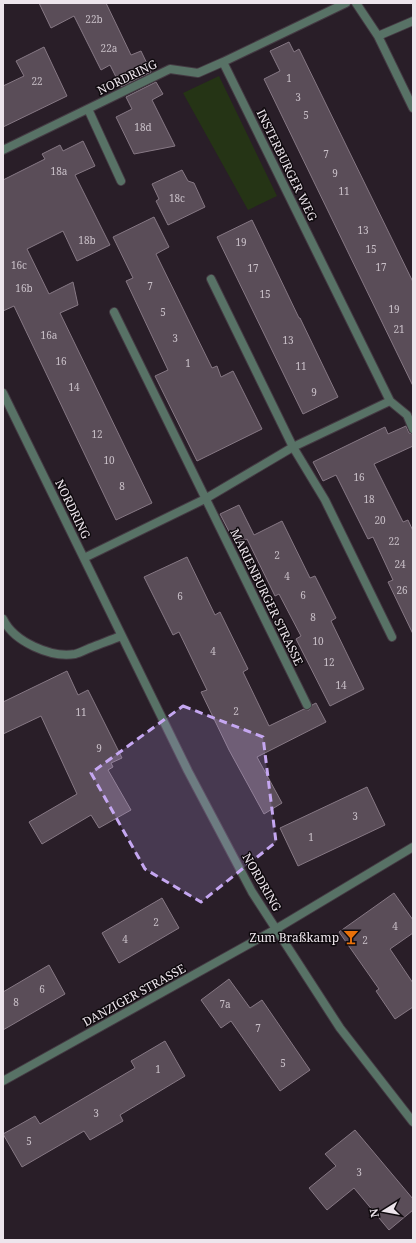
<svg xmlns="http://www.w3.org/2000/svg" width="416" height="1243" viewBox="0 0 416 1243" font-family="'Noto Serif',serif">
<rect width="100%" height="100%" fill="#291e28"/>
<path fill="#253415" d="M219,76L277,196L248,210L183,93Z"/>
<path fill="#5a4d58" stroke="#867884" d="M39,3H106L131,55L141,51L151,72L121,87L110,65L101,70L74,16L51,28Z
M289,42L294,52L299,49L413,282V386L264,79L280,71L270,51Z
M44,47L67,96L3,127V86L24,76L16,61Z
M156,82L163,94L152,100L175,146L134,154L116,117L132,109L126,97Z
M83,141L95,166L75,175L110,245L77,261L63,231L27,249L49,294L73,282L78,305L60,313L152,503L116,520L14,306L3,311V180L45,159L42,154L60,145L63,151Z
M182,170L188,181L194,183L205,207L168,225L156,201L159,199L152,184Z
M154,217L169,247L156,254L212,368L217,366L221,377L233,371L262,429L197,461L155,376L168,370L126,281L133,278L113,237Z
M252,220L299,318H300L338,397L303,414L217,237Z
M406,426L409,433L413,434V446L374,464L403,522L408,520L413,531V634L388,582L393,580L373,537L368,539L336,475L323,481L313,462L385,427L388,434Z
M239,505L254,535L282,521L310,578L315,576L336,618L331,621L364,689L330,706L296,639L301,636L279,594L275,596L247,539L236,545L220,514Z
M187,557L215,615L220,612L248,669L243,672L269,726L304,709L309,710L312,705L316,703L326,722L257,757L282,803L264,814L229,750L201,692L207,690L179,632L173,635L144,577Z
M67,671L78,695L88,690L122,758L111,763L113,767L108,770L131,810L99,828L91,815L42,844L29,822L77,794L41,716L3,734V702Z
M367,787L385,825L298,866L280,828Z
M394,893L413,920V933L390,949L413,983V1007L395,1019L376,991L379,989L339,932Z
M162,898L179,928L119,963L102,933Z
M49,965L65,994L3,1030V992Z
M229,979L250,1008L262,1000L310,1070L280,1091L231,1021L221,1028L201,1000Z
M165,1041L185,1076L120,1115L123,1121L90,1140L84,1131L22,1167L3,1134L35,1116L40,1124L135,1068L131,1061Z
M355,1130L413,1199V1210L389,1230L354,1188L327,1210L309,1188L336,1166L325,1154Z"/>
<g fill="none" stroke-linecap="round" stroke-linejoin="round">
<g stroke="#443a43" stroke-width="10">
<path id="minor" d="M346,3L223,62L390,401L407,415L413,429
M356,3L378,36L413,21
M378,36L413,108
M88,109L121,181
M3,150L170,69L198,73L223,62
M211,279L293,447L325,500L392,637
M114,312L307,705
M3,393L188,771L252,892L340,1028L413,1122
M84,558L205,499L293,447L390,401
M3,619C14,642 51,658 75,654C80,653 85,650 90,648C100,644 111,640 121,636
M3,1081L276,929L413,847"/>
</g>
<use href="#minor" stroke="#587266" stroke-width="8"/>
</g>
<path fill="#c5a7f1" fill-opacity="0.2" stroke="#c5a7f1" stroke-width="3" stroke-dasharray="8 5" stroke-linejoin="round" d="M183,706L263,737L276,842L201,902L145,869L91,773Z"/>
<defs>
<g id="bar-bare" transform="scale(1.2)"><path d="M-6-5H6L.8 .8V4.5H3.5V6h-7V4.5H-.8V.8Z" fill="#e8710a" stroke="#0f0a0e" stroke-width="2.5" paint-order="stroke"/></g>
</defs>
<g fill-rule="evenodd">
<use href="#bar-bare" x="351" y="937"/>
</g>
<g text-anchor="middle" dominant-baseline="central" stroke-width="3" stroke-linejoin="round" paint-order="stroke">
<g font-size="10" fill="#c8bfc7">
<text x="94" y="19">22b</text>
<text x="109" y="48">22a</text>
<text x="289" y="78">1</text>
<text x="37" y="81">22</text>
<text x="298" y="97">3</text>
<text x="306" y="115">5</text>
<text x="143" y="127">18d</text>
<text x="326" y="154">7</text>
<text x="59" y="171">18a</text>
<text x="335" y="173">9</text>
<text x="344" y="191">11</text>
<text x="177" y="198">18c</text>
<text x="363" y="230">13</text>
<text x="87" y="240">18b</text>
<text x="241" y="242">19</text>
<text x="371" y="249">15</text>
<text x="19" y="265">16c</text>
<text x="381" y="267">17</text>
<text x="253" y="268">17</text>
<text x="150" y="286">7</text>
<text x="24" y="288">16b</text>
<text x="265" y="294">15</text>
<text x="394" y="309">19</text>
<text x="163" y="312">5</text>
<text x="399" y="329">21</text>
<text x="49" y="335">16a</text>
<text x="175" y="338">3</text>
<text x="288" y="340">13</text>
<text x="61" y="361">16</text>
<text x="188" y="363">1</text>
<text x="301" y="366">11</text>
<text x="74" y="387">14</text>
<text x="314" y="392">9</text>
<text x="97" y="434">12</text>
<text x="109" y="460">10</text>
<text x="359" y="477">16</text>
<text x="122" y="486">8</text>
<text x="369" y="499">18</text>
<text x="380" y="520">20</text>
<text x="394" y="541">22</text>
<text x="277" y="555">2</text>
<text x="400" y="564">24</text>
<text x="287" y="576">4</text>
<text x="402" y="590">26</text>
<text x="303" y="595">6</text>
<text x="180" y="596">6</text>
<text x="313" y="617">8</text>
<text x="318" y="641">10</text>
<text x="213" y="651">4</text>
<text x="329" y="662">12</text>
<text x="341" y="685">14</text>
<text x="236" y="711">2</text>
<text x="81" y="712">11</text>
<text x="99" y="748">9</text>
<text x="355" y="816">3</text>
<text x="311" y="837">1</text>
<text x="156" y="922">2</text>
<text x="395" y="926">4</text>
<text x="125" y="939">4</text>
<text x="365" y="940">2</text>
<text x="42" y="989">6</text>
<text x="16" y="1002">8</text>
<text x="225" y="1004">7a</text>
<text x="258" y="1028">7</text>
<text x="283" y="1063">5</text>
<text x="158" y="1069">1</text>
<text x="96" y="1113">3</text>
<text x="29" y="1141">5</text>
<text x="359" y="1172">3</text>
</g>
<g font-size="12" fill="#ede5ec" stroke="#0f0a0e">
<text transform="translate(127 77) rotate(-26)">NORDRING</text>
<text transform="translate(287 165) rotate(64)">INSTERBURGER WEG</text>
<text transform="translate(73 509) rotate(64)">NORDRING</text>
<text transform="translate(267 597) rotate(64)">MARIENBURGER STRASSE</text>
<text transform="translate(262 882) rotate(60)">NORDRING</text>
<text transform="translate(134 995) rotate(-29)">DANZIGER STRASSE</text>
</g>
<g font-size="12" fill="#ede5ec" stroke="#0f0a0e" text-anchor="end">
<text x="339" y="937">Zum Braßkamp</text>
</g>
</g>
<rect width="416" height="1243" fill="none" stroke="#ede5ec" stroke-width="8"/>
<g transform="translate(384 1211) rotate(259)" stroke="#0f0a0e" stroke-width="3" paint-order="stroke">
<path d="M0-3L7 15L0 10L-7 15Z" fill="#ede5ec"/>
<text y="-6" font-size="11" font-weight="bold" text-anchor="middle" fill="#ede5ec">N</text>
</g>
</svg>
